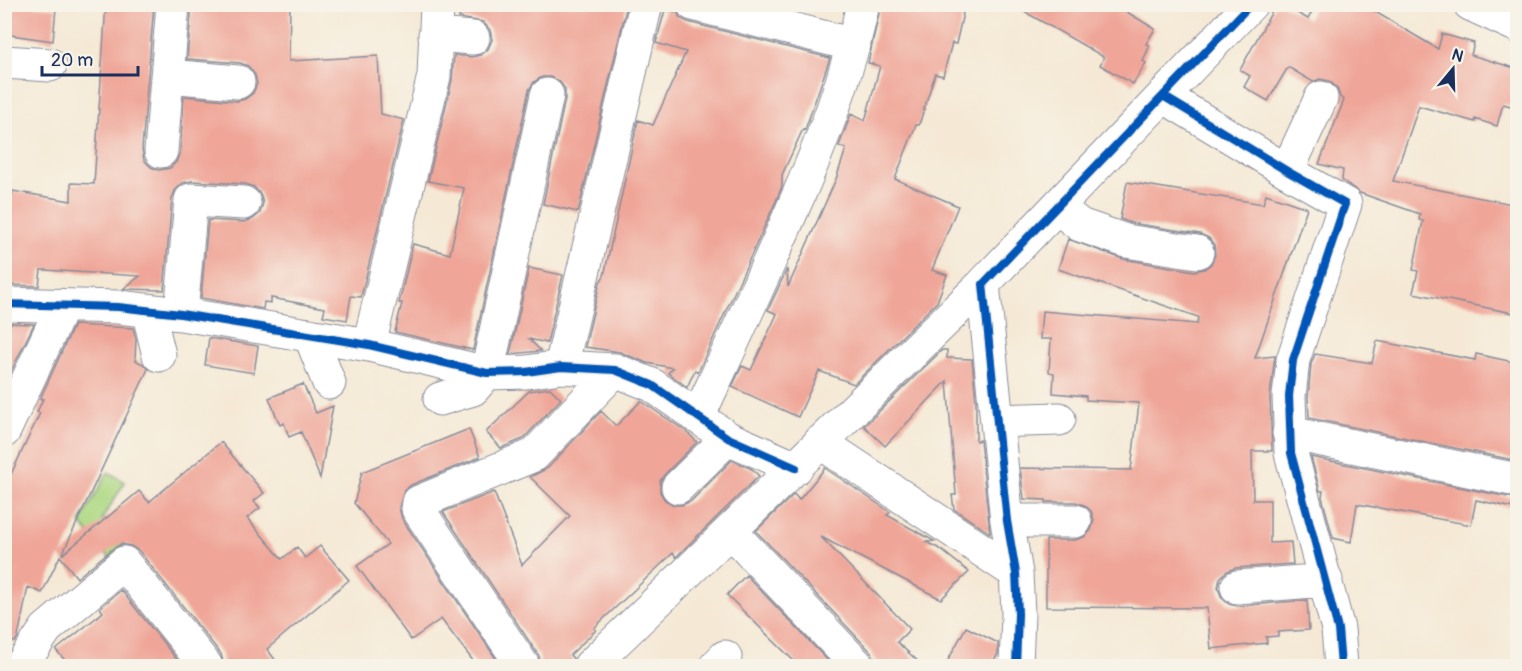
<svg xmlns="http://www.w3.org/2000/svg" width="1522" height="671" viewBox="0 0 1522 671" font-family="Pangolin,sans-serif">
<rect width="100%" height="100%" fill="#f7f3e8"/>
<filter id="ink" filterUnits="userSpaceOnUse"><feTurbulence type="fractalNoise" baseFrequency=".0167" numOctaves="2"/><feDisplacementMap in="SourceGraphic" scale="12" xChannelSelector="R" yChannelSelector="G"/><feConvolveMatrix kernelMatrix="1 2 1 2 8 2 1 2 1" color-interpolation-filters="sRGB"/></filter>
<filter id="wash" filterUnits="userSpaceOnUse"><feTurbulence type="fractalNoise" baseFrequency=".008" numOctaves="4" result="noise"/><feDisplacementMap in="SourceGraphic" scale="24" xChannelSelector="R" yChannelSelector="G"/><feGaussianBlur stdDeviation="1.35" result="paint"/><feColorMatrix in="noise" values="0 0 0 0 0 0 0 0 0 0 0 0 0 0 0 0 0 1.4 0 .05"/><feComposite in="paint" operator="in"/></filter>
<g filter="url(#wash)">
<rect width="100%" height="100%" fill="#f5e9d5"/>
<path fill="#afd984" stroke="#658471" stroke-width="1.5" d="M108,472L125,482L102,519L129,552L114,563L80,523Z"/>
<g id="blocks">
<path fill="#efa698" d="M7,4L56,8L53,41L4,34Z
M106,4H154L142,149L144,160L151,167L159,170L170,168L176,162L180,153L184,96L237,101L245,99L253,93L257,84L255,75L248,66L240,63L187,59L192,4H290L289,61L378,56L381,114L404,120L361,297L351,296L347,320L323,316L325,308L271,298V303L264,302L263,309L201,298L208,220L244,222L253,219L260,213L263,203L260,194L254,187L245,184L192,181L183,183L176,189L172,198L164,290L123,289L140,276L45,270H41L39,286L4,285V205L10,206L13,191L71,201V183L94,184Z
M462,4L627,5L578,212L543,204L565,99V89L559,81L550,77H542L534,82L529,90L473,350L395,332L402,303H399L413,244L450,254L464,188L428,181L452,80L454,55L472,57L481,55L488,49L492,40L490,30L483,22L459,18Z
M881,4H945L964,9L956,44L952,43L943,76L935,74L919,125H916L895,179L958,206L932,270L947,275L937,302L854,384L819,371L798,417L732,387L742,366L751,370L777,314L768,310L787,269L788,287L836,179L846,149L839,146L851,114L865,121L880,66L868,63Z
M1011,4H1114L1155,29L1146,44L1150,45L1143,61L1146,63L1133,84L1100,65L1104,57Z
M1276,4H1281L1308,19L1316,4H1362L1438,49L1442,34L1474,43L1471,55L1518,69V108L1503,104L1497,126L1475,119V122L1419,106L1393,181L1518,205V314L1413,293L1418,271L1413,270L1423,221L1419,220L1420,214L1360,193L1342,180L1343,170L1319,164L1344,100L1340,97L1337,88L1329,81L1320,79L1313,82L1288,67L1268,101L1244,87L1250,76L1240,70Z
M665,10L677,12L680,18L688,22L830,58L805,130L803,129L782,175V186L776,201L698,372L695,370L687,387L668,373L673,368L647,363L620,352L585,347L600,282L604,276L638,120L653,125L686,52L656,43Z
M1127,182L1263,204L1266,194L1307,208L1255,358L1275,356L1270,396L1272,451H1252L1253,500H1270V543L1291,542L1293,564L1235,568L1226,572L1220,578L1218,588L1222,598L1229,604L1238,606L1307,600L1309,630L1278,632V636L1266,637L1267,643L1211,649L1207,608L1046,607V540H1075L1084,537L1091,530L1094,520L1091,511L1084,505L1075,502H1046V500L1024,499L1020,468L1131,470L1139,403L1086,400V396L1053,393L1054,373L1049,372L1051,339H1040L1042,311L1197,324L1198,317L1058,269L1068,239L1123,259L1194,271L1204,269L1211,264L1215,255L1214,245L1209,238L1200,234L1131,223L1120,219Z
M529,268L563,275L547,343L529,339L541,351L510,354Z
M4,323L34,324L4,386Z
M74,325L133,328L136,339L135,360L143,364L148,369L62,555L139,491L149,502L221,442L264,493L254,501L260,508L247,518L282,559L297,547L305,558L320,546L349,580L267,649L280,666H224L221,654L139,551L131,546L121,544L112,549L77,578L60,556L42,593L28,587L18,637L15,642L4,641V489L40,413L37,412L43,399H40Z
M209,338L258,346L254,373L205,365Z
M1377,341L1475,360L1476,354L1518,363V461L1309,418L1308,397L1311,364L1315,354L1372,363Z
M942,350H947V358L972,359L976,400V441L980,440L990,533L954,509L952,495H956L947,381L885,446L864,426Z
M303,384L316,413L333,406L320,478L301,432L289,437L284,423L280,425L269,398Z
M550,388L561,399L523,439L501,448L486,432L529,391Z
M641,401L687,432L697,442L665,474L660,481V492L665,500L674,505H682L691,501L732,460L752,469L759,476L676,557L673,553L594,628L596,630L570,655L573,658L572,666H541L539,656L443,512L494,492L522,565L570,516L530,477L548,468L601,411L616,426Z
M469,429L480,457L411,485L404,491L399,507L402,519L501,666H477L441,619L411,640L357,566L388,544L354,503L362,472Z
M1311,457L1508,497H1518V509L1476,500L1471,525L1357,504L1351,542L1333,538L1322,497L1323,491H1320Z
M825,468L890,512L887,515L934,541L926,542L940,549L969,572L941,599L821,537L910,629L897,642L923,666H876V661L872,653L756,531L794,494L799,500Z
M746,575L833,666H799L727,595Z
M121,590L182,666H70L56,650L103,612L100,608Z
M966,627L998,643V654L991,666H945Z"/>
</g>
</g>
<g filter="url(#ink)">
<use href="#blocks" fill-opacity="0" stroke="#888c9a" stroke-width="1.5"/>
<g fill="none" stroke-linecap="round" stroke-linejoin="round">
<g stroke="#888c9a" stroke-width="35">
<path id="minor" d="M693,4L854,45
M1470,4L1518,26
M435,35L473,38
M4,62L50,65
M167,76L238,82
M1163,96L1287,171L1345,204L1293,360L1289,396L1291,453L1338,629L1341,666
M161,151L173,4
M1287,171L1321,98
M1057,207L1080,225L1126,241L1197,252
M4,304L118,307L181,314L369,345L487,373L526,372L561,367L615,370L652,385L728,438L796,468
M148,310L159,355
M181,314L191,200L244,203
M310,335L329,383
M369,345L434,76L437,4
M561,367L646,4
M440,399L473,389L487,373L547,95
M698,417C730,348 763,278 793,208C822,142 848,75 863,4
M997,421L1059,419
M4,431L62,307
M1289,433L1512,479
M820,442L1016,573
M678,487L728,438
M1007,521H1075
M731,532L858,666
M1237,587L1326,580
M21,666L46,629L124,563L206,666
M523,666L418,509L419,502L534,455L615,370
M590,666C722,540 852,411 983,284
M716,666L725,657
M1016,666L1018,614L1016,573L1007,521L983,284L1251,4"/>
</g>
<use href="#minor" stroke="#fff" stroke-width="33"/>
<g stroke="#f7f3e8" stroke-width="11">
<path id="cycleway" d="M1163,96L1287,171L1345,204L1293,360L1289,396L1291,453L1338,629L1341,666
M4,304L118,307L181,314L369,345L487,373L526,372L561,367L615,370L652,385L728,438L796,468
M1016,666L1018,614L1016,573L1007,521L983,284L1251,4"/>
</g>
<use href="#cycleway" stroke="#0057b8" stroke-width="8"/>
</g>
</g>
<rect width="1522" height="671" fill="none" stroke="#f7f3e8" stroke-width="24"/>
<g transform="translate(1453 69) rotate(19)" stroke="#f7f3e8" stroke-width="4.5" paint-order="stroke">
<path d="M0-4.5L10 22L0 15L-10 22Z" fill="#1b2f5e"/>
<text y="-9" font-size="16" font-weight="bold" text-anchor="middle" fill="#1b2f5e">N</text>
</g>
<path d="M42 66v9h96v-9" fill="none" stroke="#1b2f5e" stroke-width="3"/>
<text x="51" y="66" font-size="18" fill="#1b2f5e" stroke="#f7f3e8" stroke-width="4.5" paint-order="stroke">20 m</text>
</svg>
